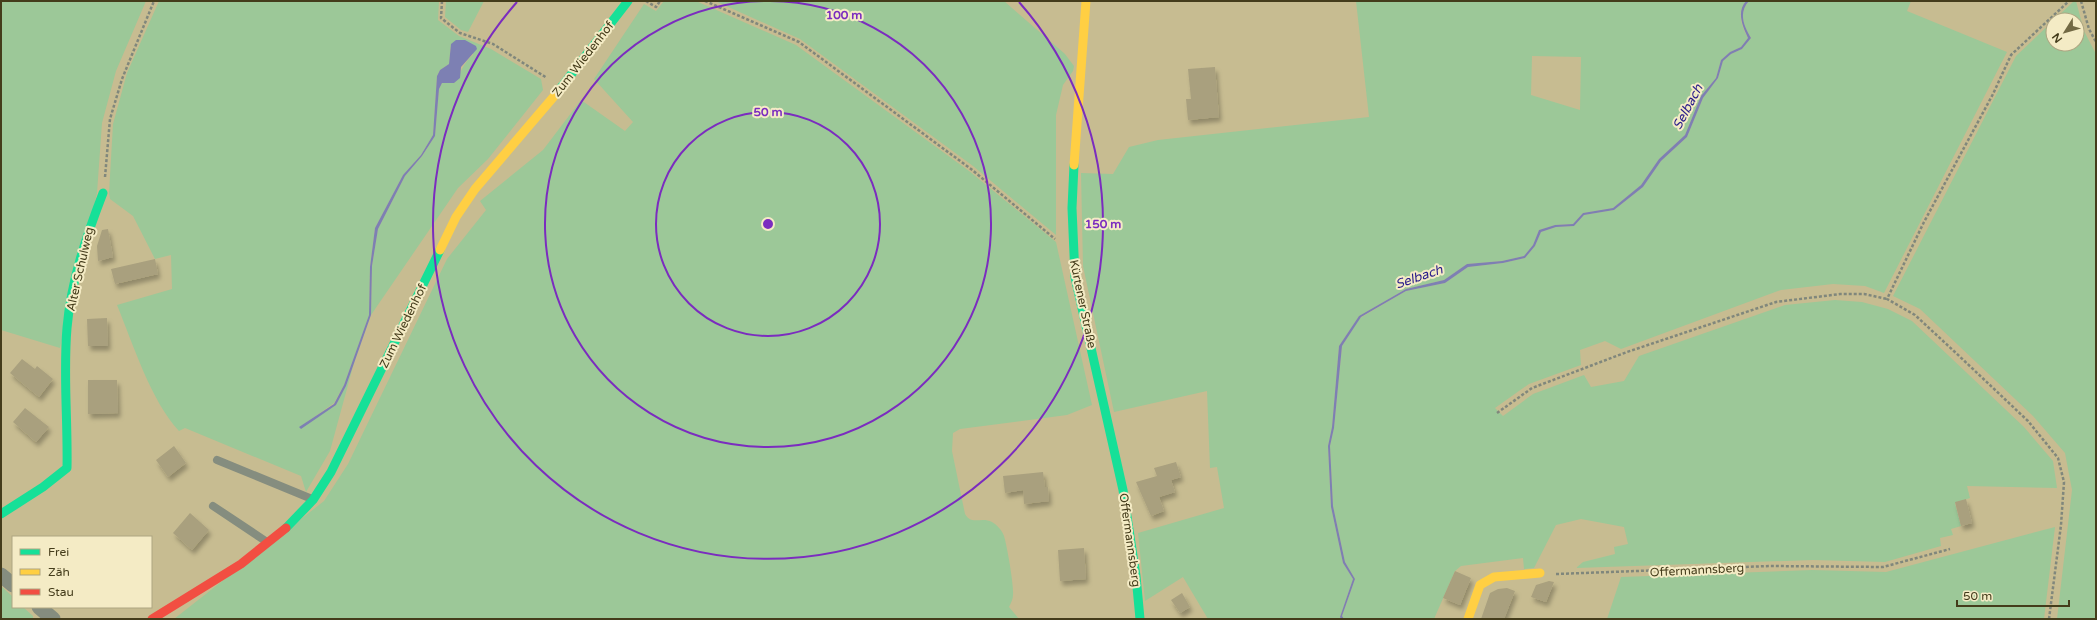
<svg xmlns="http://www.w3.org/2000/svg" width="2097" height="620" viewBox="0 0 2097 620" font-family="'Varela Round',sans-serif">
<defs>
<filter id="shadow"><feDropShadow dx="2.5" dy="4.5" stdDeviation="2" flood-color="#0004"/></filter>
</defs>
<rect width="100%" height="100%" fill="#c7bc91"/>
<path fill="#9cc898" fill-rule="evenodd" d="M1,1H146L116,71L102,123L97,193L60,348L1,330Z
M159,1H439L438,20L459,36L491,49L541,79L543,90L488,159L458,188L371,315L372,266L378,229L405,176L422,156L435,136L439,89L442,83H454C462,72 462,64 473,55V44H451L449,64L440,70L437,76L433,135L421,155L403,175L375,228L370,267L369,315L344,385L334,403L300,427L336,405L346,386L354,363L330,451L306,492L301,476L185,428L179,431C151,401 133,344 117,305L172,289L171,255L155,259L133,216L110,199L109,193L113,124L127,73Z
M446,1H484L468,32L461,30L445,17Z
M664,1H696L796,45L969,171L1056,242L1092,405L1067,415L960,429L953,433L952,451L965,514C972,526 981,516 992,522C997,525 1002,530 1004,536C1007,546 1014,585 1013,595C1013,599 1011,603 1009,607L1019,619H174L324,501L348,464L447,259L486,210L480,201L543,150L581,100L625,131L633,122L594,79L644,4L656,11Z
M715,1H1004L1065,54L1074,66L1073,71L1063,85L1056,115V235L973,166L800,39Z
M1356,1H1746C1736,12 1742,27 1748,38L1741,47L1730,52L1721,60L1716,78L1701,96L1685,135L1659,159L1641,185L1613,208L1583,213L1573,224L1555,225L1539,230L1533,245L1524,256L1502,261L1467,264L1444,280L1406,289L1359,316L1339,346L1332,427L1328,446L1331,507L1343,563L1353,579L1340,617L1341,619H1208L1183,577L1145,601L1138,533L1224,508L1217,467L1210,468L1207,391L1114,412L1083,266L1081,173L1113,174L1129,147L1158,140L1369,117ZM1532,56L1581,57L1580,110L1531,95Z
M1749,1H1911L1907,11L2007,52L1884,293L1865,286L1833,284L1781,290L1621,349L1605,341L1580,350L1581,365L1529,384L1495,408L1503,416L1533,394L1584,375L1591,387L1624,381L1639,356L1785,305L1835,300L1862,302L1888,309L1912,321L2024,427L2053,461L2057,488L1967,486L1970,498L1955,503L1961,526L1951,529L1953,535L1940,538L1941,546L1885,562L1813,560L1576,568L1583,562L1615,554L1614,547L1628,544L1624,527L1581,519L1556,525L1534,568L1524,569L1523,558L1461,566L1455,571L1434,619H1344L1342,616L1355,579L1345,562L1333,506L1330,446L1334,428L1342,346L1360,318L1406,291L1445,283L1468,267L1503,263L1525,258L1535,246L1541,232L1556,227L1574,226L1584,215L1614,210L1643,187L1661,161L1687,137L1703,98L1718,78L1723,61L1731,54L1742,49L1751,38C1744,26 1738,13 1749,1Z
M2074,1H2076L2084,31L2096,54V619H2057L2072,490L2065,453L2033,416L1920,309L1893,296L2016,56L2053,21V44H2077V20H2054Z
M2055,527L2044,619H1607L1621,577L1812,570L1886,572Z
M1,586L13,597V607H23L33,616V619H1Z"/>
<path fill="#7d80b3" d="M1746,1H1749C1738,13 1744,26 1751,38L1742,49L1731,54L1723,61L1718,78L1703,98L1687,137L1661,161L1643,187L1614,210L1584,215L1574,226L1556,227L1541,232L1535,246L1525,258L1503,263L1468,267L1445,283L1406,291L1361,317L1342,346L1334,428L1330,446L1333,506L1345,562L1355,579L1342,616L1344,619H1341L1340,617L1353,579L1343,563L1331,507L1328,446L1332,427L1339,346L1359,316L1406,289L1444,280L1467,264L1502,261L1524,256L1533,245L1539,230L1555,225L1573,224L1583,213L1613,208L1641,185L1659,159L1685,135L1701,96L1716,78L1721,60L1730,52L1741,47L1748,38C1743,27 1736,12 1746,1Z
M456,40H465L476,46L477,49L461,67L460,78L454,83H442L439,89L435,136L422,156L405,176L378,229L372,266L371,315L346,386L336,405L301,429L299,427L334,404L344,385L369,315L370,267L375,228L403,175L421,155L433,135L437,76L440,70L449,64L451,44Z"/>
<path fill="#a9a07e" filter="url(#shadow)" d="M1215,67L1219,117L1188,120L1186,99H1191L1188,69Z
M108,229L113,257L98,261L97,246L102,230Z
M155,259L158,274L115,284L111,269Z
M107,318L108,346H88L87,319Z
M22,359L35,369L37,366L53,379L39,397L10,373Z
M88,380H117L118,413L88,414Z
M25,408L49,427L36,442L13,422Z
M174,446L186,463L168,477L156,460Z
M1176,462L1181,477L1171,480L1175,492L1159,497L1164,511L1151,516L1136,482L1157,476L1154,468Z
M1043,472L1045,487H1048L1049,501L1024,504L1023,490L1005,493L1003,476Z
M1966,499L1972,523L1961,526L1955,502Z
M190,513L209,530L192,550L173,533Z
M1084,548L1086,579L1060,581L1058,550Z
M1455,571L1471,578L1460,605L1443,598Z
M1549,581L1554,582L1546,602L1531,597L1536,585Z
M1507,588L1515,591L1504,619H1481L1490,593L1498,589Z
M1182,593L1190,607L1180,613L1171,600Z"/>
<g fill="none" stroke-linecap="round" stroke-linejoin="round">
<path stroke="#80877c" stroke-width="2.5" stroke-dasharray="3 2" stroke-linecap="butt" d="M442,1L441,18L460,33L493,44L547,78
M646,1L656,7L660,1
M705,1L799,42L971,169L1055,239
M2081,1L2089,29L2096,42
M105,177L110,119L122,79L154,1
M1497,413L1532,388L1627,352L1776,302L1840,294H1864L1887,299
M1556,574L1770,566L1883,567L1950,549
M2049,619L2061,525L2064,482L2058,458L2028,421L1956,353L1915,315L1887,299L1924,222L1993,94L2011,55L2069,1"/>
<path stroke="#858d7f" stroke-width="8" d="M217,460L312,499
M213,506L267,542"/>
<path stroke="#858d7f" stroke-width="15" d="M1,575L13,585
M39,607L53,619"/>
<path stroke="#16e098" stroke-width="9" d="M556,94L628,1
M1074,165L1072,208L1075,277L1123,490L1136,576L1140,619
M1,514L43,487L67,468C68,421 63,374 67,328C71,281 86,237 103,193
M286,528L313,500L331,472L440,250"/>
<path stroke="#ffcf43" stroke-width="9" d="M1074,165L1086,1
M440,250L456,217L475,189L556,94
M1468,619L1480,585L1494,577L1540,573"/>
<path stroke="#f24e42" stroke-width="9" d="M152,619L241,564L286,528"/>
</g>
<g fill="none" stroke="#7b2cbf" stroke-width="2">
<circle cx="768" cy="224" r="112"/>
<path d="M770 1A223 223 0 1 1 766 1"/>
<path d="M1019 2A335 335 0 1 1 517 2"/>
</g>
<g text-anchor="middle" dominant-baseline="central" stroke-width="4" stroke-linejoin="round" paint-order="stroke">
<g font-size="12" fill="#443c1b" stroke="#f4ebc5">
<text transform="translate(583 59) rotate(-52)">Zum Wiedenhof</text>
<text transform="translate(80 269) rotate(-77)">Alter Schulweg</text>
<text transform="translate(1083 304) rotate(78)">Kürtener Straße</text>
<text transform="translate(403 326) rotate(-64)">Zum Wiedenhof</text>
<text transform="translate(1130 540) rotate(82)">Offermannsberg</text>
<text transform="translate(1697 570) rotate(-3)">Offermannsberg</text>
</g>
<g font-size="13" font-style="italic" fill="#281b8a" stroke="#f4ebc5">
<text transform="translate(1688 107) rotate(-62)">Selbach</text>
<text transform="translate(1419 277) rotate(-19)">Selbach</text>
</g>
</g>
<circle cx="768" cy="224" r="6" fill="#7b2cbf" stroke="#f4ebc5" stroke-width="2"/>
<g font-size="12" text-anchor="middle" font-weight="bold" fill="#7b2cbf" stroke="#f4ebc5" stroke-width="4" stroke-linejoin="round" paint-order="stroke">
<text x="844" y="19">100 m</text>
<text x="768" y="116">50 m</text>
<text x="1103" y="228">150 m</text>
</g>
<rect width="2097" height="620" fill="none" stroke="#443c1b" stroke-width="4"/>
<rect x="12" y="536" width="140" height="72" fill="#f4ebc5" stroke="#aea581"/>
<rect x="20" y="549" width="20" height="6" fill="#16e098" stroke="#aea581"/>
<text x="48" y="556" font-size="12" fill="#443c1b">Frei</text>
<rect x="20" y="569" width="20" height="6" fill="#ffcf43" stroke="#aea581"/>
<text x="48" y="576" font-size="12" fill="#443c1b">Zäh</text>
<rect x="20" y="589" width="20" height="6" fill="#f24e42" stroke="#aea581"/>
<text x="48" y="596" font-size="12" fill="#443c1b">Stau</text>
<g transform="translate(2065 32) rotate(233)"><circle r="19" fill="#f4ebc5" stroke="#aea581"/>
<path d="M0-3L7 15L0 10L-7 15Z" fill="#726944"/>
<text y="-6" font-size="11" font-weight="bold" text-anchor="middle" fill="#443c1b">N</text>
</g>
<path d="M1957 600v6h112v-6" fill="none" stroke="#443c1b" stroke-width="2"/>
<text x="1963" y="600" font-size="12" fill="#443c1b" stroke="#f4ebc5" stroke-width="3" paint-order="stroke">50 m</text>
</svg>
